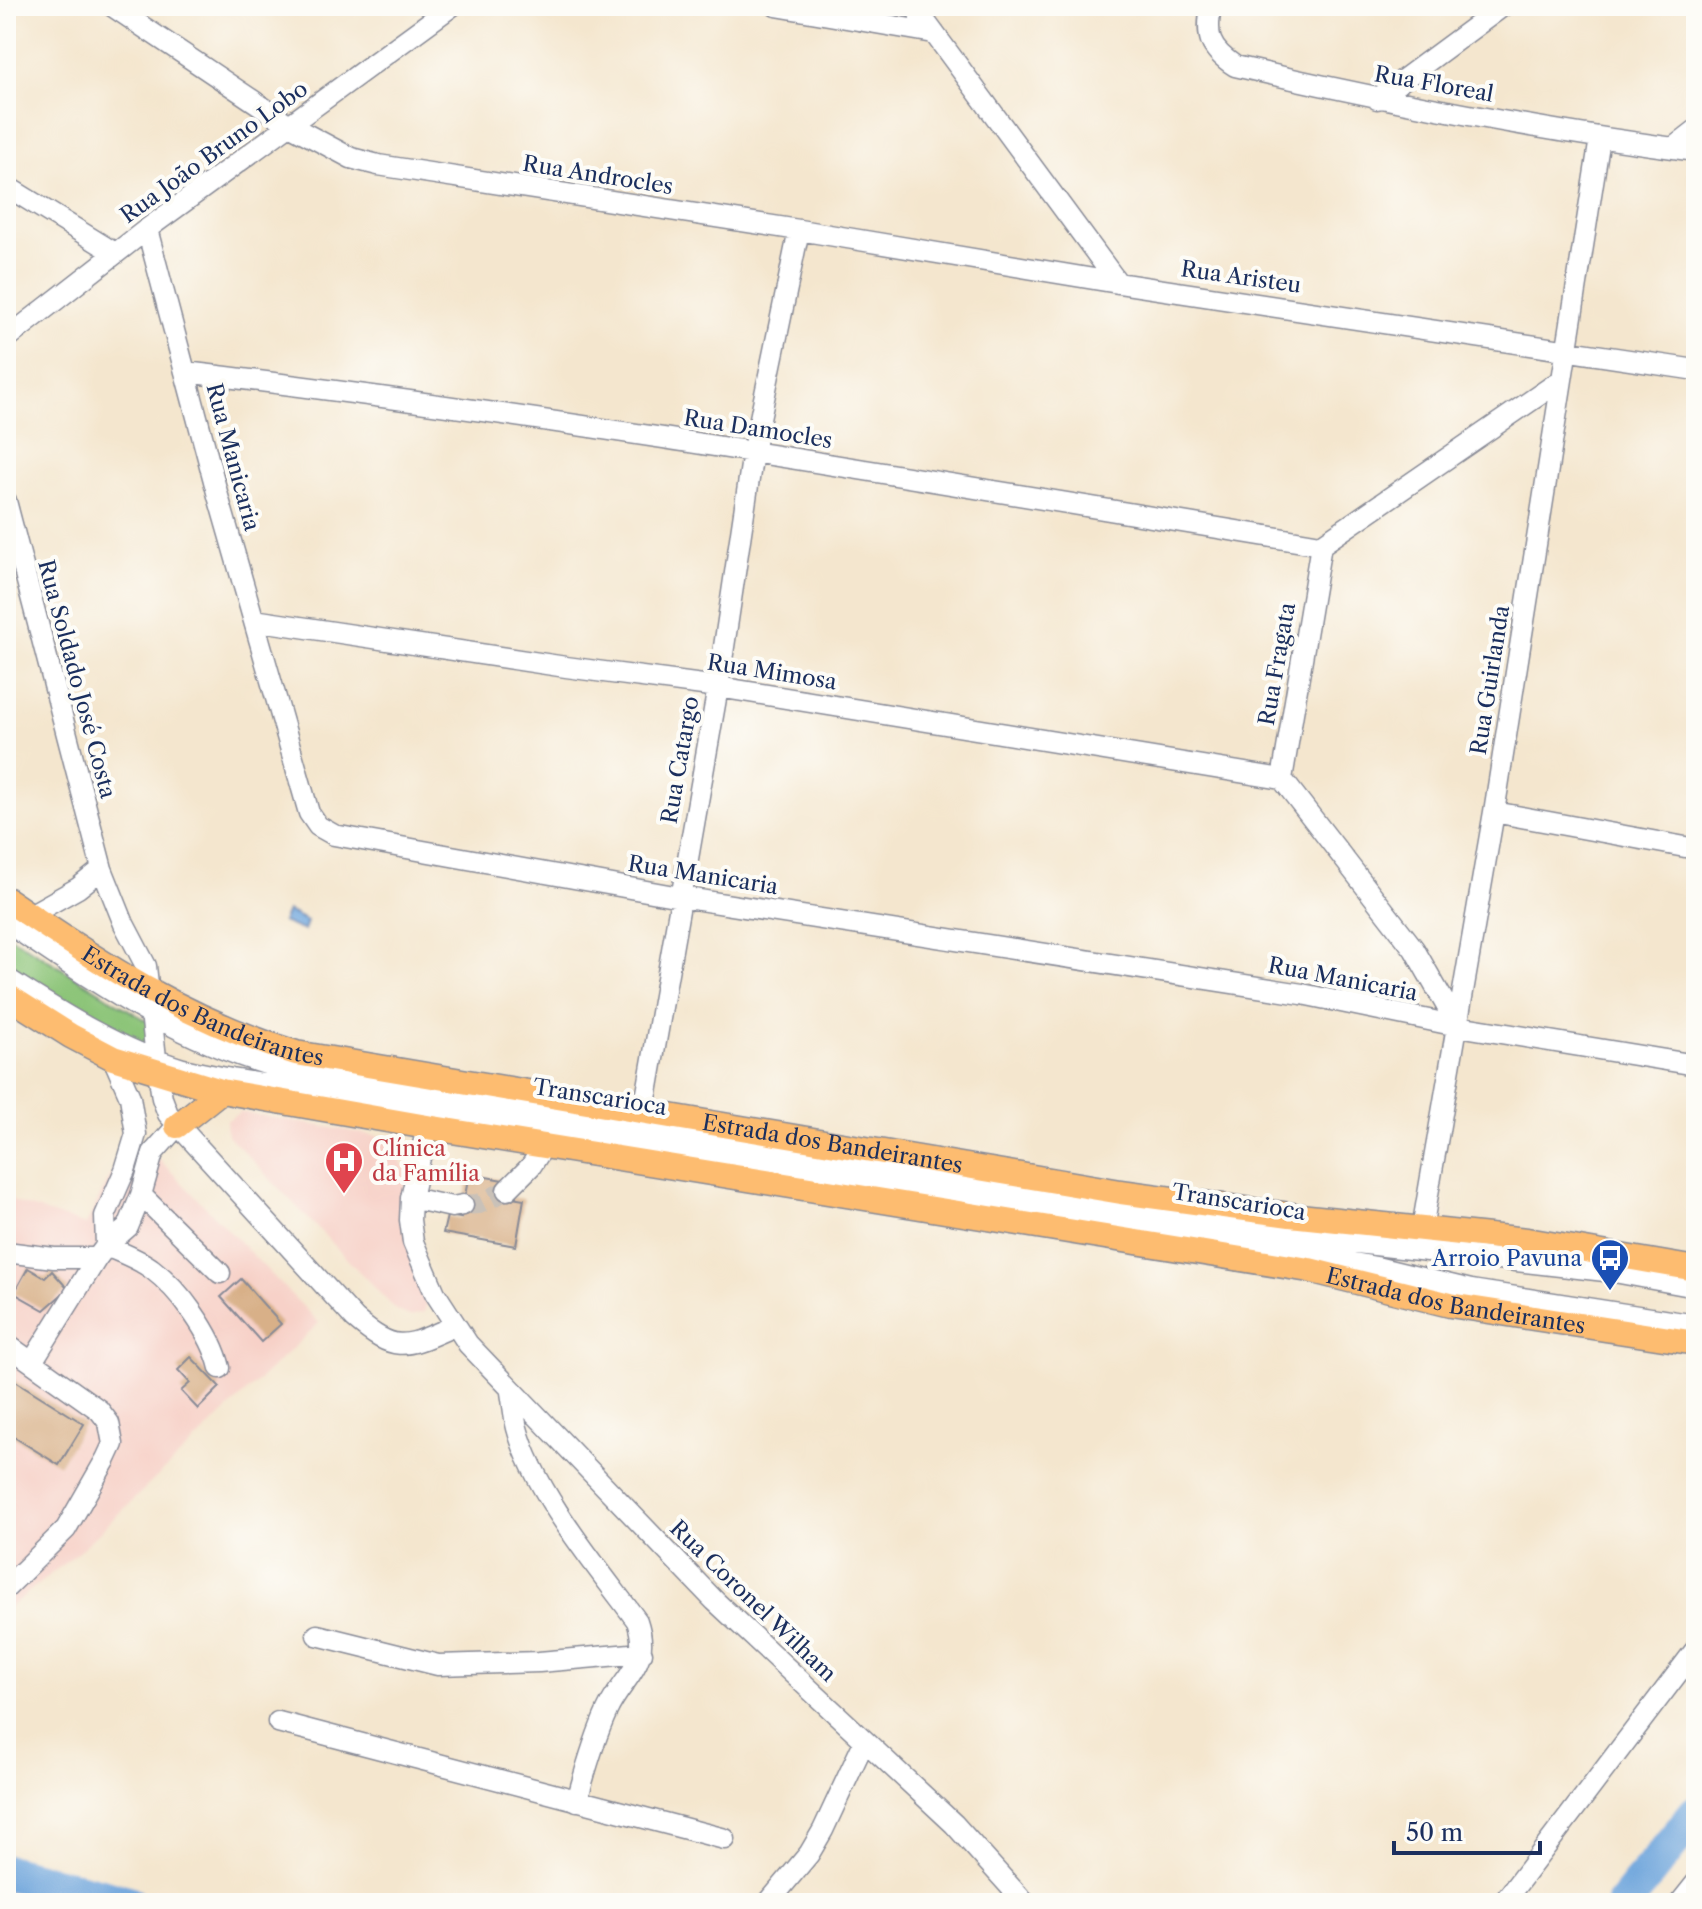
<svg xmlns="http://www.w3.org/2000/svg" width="1702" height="1909" viewBox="0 0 1702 1909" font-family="'Libre Caslon Text',serif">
<rect width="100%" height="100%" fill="#fdfcf7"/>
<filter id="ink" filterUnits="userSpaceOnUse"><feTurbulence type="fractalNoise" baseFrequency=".0125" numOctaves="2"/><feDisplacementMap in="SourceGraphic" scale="16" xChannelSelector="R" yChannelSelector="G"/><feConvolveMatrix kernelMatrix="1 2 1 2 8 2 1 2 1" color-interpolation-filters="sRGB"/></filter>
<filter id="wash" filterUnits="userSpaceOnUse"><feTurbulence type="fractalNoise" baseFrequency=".006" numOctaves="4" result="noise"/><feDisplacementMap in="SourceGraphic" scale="32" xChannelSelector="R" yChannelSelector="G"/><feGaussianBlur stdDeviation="1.8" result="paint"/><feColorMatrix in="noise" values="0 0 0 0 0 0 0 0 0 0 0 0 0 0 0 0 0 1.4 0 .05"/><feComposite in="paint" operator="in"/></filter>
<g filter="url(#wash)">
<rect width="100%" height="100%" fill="#f4e6ce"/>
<path fill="#f7d1c8" d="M240,1112L377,1136L395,1149L406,1171L400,1219L428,1299L424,1312L410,1316L396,1310L227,1134L226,1121Z
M127,1141L153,1153L319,1323L77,1553L6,1610V1196L18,1203L86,1225Z"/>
<path fill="#8cc478" stroke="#547a6b" stroke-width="2" d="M6,934L150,1023L152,1056L6,968Z"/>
<path fill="#6ea5dc" stroke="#446a9d" stroke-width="2" d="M287,911L307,921L304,931L282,922Z"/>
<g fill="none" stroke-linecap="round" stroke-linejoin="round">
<path stroke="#6ea5dc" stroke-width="36" d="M6,1872L128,1903
M1624,1903L1696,1813"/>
</g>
<g id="blocks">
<path fill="#d8b088" d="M469,1174L509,1181L506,1196L524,1199L516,1246L443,1233L447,1216L461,1218Z
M28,1268L45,1278L52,1271L68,1289L44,1310L14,1293Z
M241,1279L281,1324L261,1342L221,1297Z
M191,1357L220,1387L198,1409L181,1391L190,1383L178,1370Z
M6,1375L84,1424L59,1465L6,1432Z"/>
</g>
</g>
<g filter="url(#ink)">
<use href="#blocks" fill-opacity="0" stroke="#888a96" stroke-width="2"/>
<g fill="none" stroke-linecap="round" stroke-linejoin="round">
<path stroke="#c9c1b8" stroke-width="20" stroke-dasharray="20 10" stroke-linecap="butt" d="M463,1205L479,1204L507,1190"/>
<g stroke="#888a96" stroke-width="23">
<path id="minor" d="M112,6L291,126L351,158L378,165L799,230L1118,283L1696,370
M776,6L934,33
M914,6L1118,283
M1211,6C1206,36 1208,48 1235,66C1387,101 1541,131 1696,151
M1377,99L1503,6
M1673,148L1696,130
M6,186L115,253
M147,229L218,496L309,813L318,826L334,835L680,897L1302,994L1458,1026L1696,1065
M6,339L147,229L452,6
M185,372C565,417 943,483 1321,545
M6,501L102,869L124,924L146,966L156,1058L162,1098L168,1114L355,1319C397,1355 406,1347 454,1326
M254,620L566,667L718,687L1282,779
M1494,812L1696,849
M30,915L78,888L102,869
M6,922C96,982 177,1041 283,1069L1304,1237L1614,1272L1696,1287
M6,978C62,1014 119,1050 183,1069C199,1073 216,1076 232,1079L1276,1249L1376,1267L1471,1290L1696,1325
M1458,1026L1414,949L1282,779L1321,545L1561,380
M644,1110L718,687L753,452L799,230
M427,1127L411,1198L410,1220L413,1242L435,1293L468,1344L715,1601L954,1824L1025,1903
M507,1190L531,1166L544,1146
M141,1195L220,1273
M411,1198L452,1207L463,1205
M1422,1229L1494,812L1600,138
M106,1246L105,1216L125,1170L136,1134L130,1097L113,1058
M106,1246C122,1253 139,1259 152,1269C180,1290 212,1334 220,1368
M6,1252L54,1258H97
M6,1344L99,1410L109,1423L113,1444L106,1459L66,1529L6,1588
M32,1362L97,1258L106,1246L128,1227L141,1195L153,1153L177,1126
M511,1392C513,1404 514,1416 517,1428C534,1492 598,1568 637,1621C652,1665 623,1676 607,1711C594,1739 585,1771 577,1801
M317,1635L438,1665L539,1662L642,1653
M278,1722L725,1839
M768,1903L809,1854L823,1830L864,1742
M1503,1903L1696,1649
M1680,1903L1696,1883"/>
</g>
<g stroke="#888a96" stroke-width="27">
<g id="major">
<path id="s1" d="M6,899C101,964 184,1019 296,1053L1121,1192L1290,1215L1527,1240L1696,1269"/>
<path id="s2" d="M6,995L71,1036L113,1058L221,1091L427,1127L1309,1270L1450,1305L1696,1343"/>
<path d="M177,1126L221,1091"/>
</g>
</g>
<use href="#minor" stroke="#fff" stroke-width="20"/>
<use href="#major" stroke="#fdbc6f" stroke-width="24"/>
</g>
</g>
<defs>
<g id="hospital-pin" transform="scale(2)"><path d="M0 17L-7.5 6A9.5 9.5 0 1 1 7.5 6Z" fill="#e0444e" stroke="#fdfcf7"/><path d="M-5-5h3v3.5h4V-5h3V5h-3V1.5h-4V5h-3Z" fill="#fff"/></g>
<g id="bus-pin" transform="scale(2)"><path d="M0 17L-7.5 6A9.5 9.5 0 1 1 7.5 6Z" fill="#1a4fb4" stroke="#fdfcf7"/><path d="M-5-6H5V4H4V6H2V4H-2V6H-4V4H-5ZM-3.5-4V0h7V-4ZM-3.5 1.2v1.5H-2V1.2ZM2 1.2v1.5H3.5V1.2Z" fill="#fff"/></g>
</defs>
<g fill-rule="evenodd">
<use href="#hospital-pin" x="344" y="1161"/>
<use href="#bus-pin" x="1610" y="1258"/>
</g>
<g text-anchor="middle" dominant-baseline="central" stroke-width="8" stroke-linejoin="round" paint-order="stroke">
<g font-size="22" fill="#1b2f5e" stroke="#fdfcf7">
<text transform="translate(1434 84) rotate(10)">Rua Floreal</text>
<text transform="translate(214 152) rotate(-36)">Rua João Bruno Lobo</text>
<text transform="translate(598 175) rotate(9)">Rua Androcles</text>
<text transform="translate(1241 277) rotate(8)">Rua Aristeu</text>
<text transform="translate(758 429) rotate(9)">Rua Damocles</text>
<text transform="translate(233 457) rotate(75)">Rua Manicaria</text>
<text transform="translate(1277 664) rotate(-80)">Rua Fragata</text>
<text transform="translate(772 672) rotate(9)">Rua Mimosa</text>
<text transform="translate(77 679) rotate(75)">Rua Soldado José Costa</text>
<text transform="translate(1490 680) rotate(-81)">Rua Guirlanda</text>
<text transform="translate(680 760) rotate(-80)">Rua Catargo</text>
<text transform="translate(703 875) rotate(9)">Rua Manicaria</text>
<text transform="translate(1343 979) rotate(11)">Rua Manicaria</text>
<text stroke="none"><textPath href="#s1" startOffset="226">Estrada dos Bandeirantes</textPath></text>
<text transform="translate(600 1097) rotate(9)">Transcarioca</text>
<text stroke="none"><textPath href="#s1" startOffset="874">Estrada dos Bandeirantes</textPath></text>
<text transform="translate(1239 1202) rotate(9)">Transcarioca</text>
<text stroke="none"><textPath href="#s2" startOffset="1490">Estrada dos Bandeirantes</textPath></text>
<text transform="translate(753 1601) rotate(44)">Rua Coronel Wilham</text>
</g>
<g font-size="22" fill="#be3a42" stroke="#fdfcf7" text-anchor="start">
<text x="372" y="1148">Clínica<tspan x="372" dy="25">da Família</tspan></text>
</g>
<g font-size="22" fill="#164399" stroke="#fdfcf7" text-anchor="end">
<text x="1582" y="1258">Arroio Pavuna</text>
</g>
</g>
<rect width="1702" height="1909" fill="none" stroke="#fdfcf7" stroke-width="32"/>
<path d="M1394 1841v12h146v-12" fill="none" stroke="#1b2f5e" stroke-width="4"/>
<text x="1406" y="1841" font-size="24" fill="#1b2f5e" stroke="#fdfcf7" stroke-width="6" paint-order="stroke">50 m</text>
</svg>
